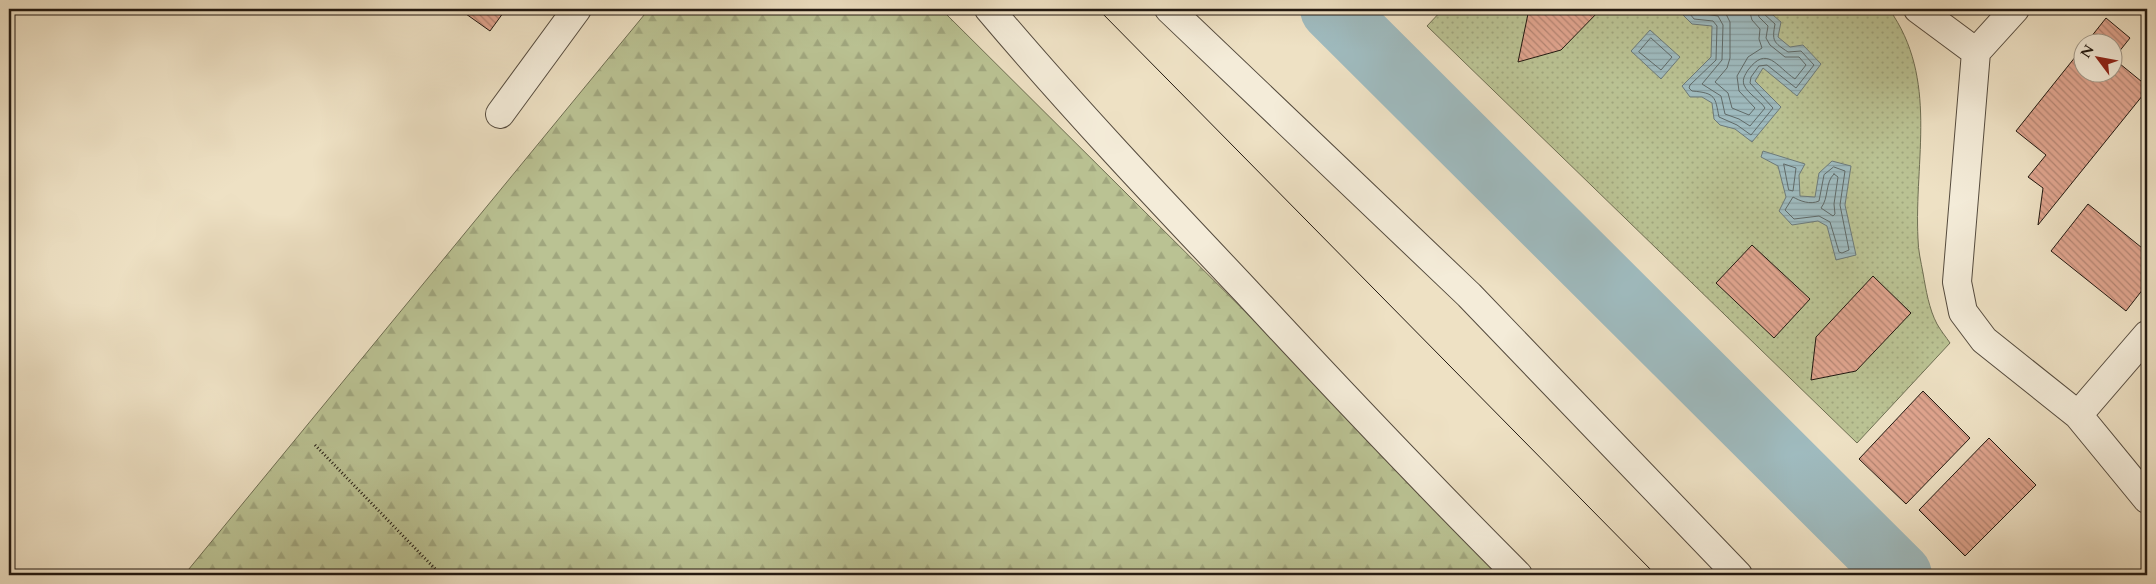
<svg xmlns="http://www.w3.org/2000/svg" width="2156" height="584" viewBox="0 0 2156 584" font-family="Cardo,serif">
<defs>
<pattern id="forest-firs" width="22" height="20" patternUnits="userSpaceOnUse" patternTransform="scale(1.25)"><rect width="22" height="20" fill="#bac293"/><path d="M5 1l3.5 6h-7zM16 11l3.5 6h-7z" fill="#a0a67e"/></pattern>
<pattern id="park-dots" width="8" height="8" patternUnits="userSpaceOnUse" patternTransform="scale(1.25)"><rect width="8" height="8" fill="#bac293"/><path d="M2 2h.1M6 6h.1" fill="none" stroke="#a0a67e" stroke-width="1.8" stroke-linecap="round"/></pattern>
<pattern id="water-rules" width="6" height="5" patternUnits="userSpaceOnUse" patternTransform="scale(1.25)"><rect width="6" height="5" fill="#9fbbbf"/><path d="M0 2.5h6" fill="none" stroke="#89a0a3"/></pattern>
<pattern id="building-back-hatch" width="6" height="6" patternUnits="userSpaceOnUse" patternTransform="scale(1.25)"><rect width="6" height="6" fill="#dfa48e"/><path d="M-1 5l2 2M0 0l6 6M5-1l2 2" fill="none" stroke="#b48573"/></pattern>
</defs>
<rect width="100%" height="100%" fill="#eee1c4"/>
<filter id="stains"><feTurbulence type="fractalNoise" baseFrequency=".004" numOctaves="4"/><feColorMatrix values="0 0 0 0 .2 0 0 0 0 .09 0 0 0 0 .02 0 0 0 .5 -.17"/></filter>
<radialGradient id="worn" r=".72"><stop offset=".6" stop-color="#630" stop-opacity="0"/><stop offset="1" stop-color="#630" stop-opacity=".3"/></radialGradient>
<path fill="url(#forest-firs)" stroke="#6e6e52" d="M649,9H941L1510,575H184Z"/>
<path fill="url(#park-dots)" stroke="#6e6e52" d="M1443,9H1889C1939,79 1914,159 1918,239C1918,250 1921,262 1923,273C1926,290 1929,309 1937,324C1941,331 1946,337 1950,343L1857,443L1427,26Z"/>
<path fill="url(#water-rules)" stroke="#6d7a79" d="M1687,9H1766L1781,22L1778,37L1790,47L1803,45L1821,64L1797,96L1763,68L1755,81L1781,107L1752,142L1735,129L1720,125L1714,119L1712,103L1702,97H1690L1682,86L1711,57L1712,26L1692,24L1682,14Z
M1650,30L1680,57L1661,79L1631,51Z
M1763,151L1805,164L1799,175L1800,196L1815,197L1819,173L1832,161L1851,166L1845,205L1856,255L1836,260L1827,226L1818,221L1792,225L1779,211L1786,197L1778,166L1761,157Z"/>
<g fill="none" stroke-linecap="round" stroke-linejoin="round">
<path stroke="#606a68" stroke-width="1" d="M1690,9V14L1694,19L1713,21L1717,26L1716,60L1690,85L1689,88L1692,91C1716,93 1715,97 1719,117L1737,125L1751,135L1773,108L1750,83L1751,77L1759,66L1767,65L1796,88L1814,65L1801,51L1788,52C1773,42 1772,41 1775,24L1764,14L1763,9
M1697,9L1698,13L1718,16L1723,25L1722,60L1702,84L1721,96L1725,114L1739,119L1750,126L1765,108C1760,100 1748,94 1744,85C1742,79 1745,75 1748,70C1767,45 1776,66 1795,79L1806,65L1799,57H1785L1770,45L1766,38L1768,26L1759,17L1757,9
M1720,9L1726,14L1730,22V58L1727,68L1715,82L1728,93L1732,108L1749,115L1755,108L1739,91L1737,76L1748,57L1762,48L1759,39L1760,29L1752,20L1749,9
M1651,38L1672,57L1661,70L1639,52Z
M1784,164L1796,168L1793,191L1789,190Z
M1834,167L1845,171L1840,205L1849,250L1842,253L1839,252L1830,222L1819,216L1794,219L1785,210L1793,197C1800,201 1810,205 1819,201L1824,175Z
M1834,174L1838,177L1834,204L1835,214L1833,216L1821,208C1829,198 1825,182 1834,174Z"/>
<path stroke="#9fbbbf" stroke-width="64" d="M1332,9L1900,575"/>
</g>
<path fill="url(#building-back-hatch)" stroke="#221911" d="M459,9H506L490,31Z
M1529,9H1601L1561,50L1518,62Z
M2106,18L2130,38L2114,58V42H2087Z
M2084,46V72H2114V59L2147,86V90L2038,225L2043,188L2028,177L2046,155L2016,131Z
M2088,204L2147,252V284L2126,311L2051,251Z
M1752,245L1810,299L1774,338L1716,283Z
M1873,276L1911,313L1856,371L1811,380L1816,337Z
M1923,391L1970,438L1906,504L1859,459Z
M1989,438L2036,485L1965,556L1919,510Z"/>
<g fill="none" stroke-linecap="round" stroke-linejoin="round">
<g stroke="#554b3e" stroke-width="30">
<path id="minor" d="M989,9C1071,106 1158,198 1246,291C1335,387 1425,482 1518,575
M1169,9L1469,295L1738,575
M1918,9L1976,52L1957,282L1963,312L1984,340L2078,415L2147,499
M1976,52L2015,9
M500,114L577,9
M2078,415L2147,335"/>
</g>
<path stroke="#221911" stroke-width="3" stroke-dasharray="1 2.5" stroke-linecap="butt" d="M315,445L441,575"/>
<use href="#minor" stroke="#f4ecd9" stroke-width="28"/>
<path stroke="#221911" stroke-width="1" d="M1098,9L1656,575"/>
</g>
<rect width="2156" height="584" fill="none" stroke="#eee1c4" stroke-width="30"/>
<rect x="10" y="10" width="2136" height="564" fill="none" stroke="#221911" stroke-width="2.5"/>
<rect x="15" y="15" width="2126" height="554" fill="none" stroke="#221911"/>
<g transform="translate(2098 58) rotate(302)"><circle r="24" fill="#f4ecd9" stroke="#a09889"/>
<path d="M0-4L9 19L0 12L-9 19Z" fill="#8f2418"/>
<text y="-8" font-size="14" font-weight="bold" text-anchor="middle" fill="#221911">N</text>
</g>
<rect width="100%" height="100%" filter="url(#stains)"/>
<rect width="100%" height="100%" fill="url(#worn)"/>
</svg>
